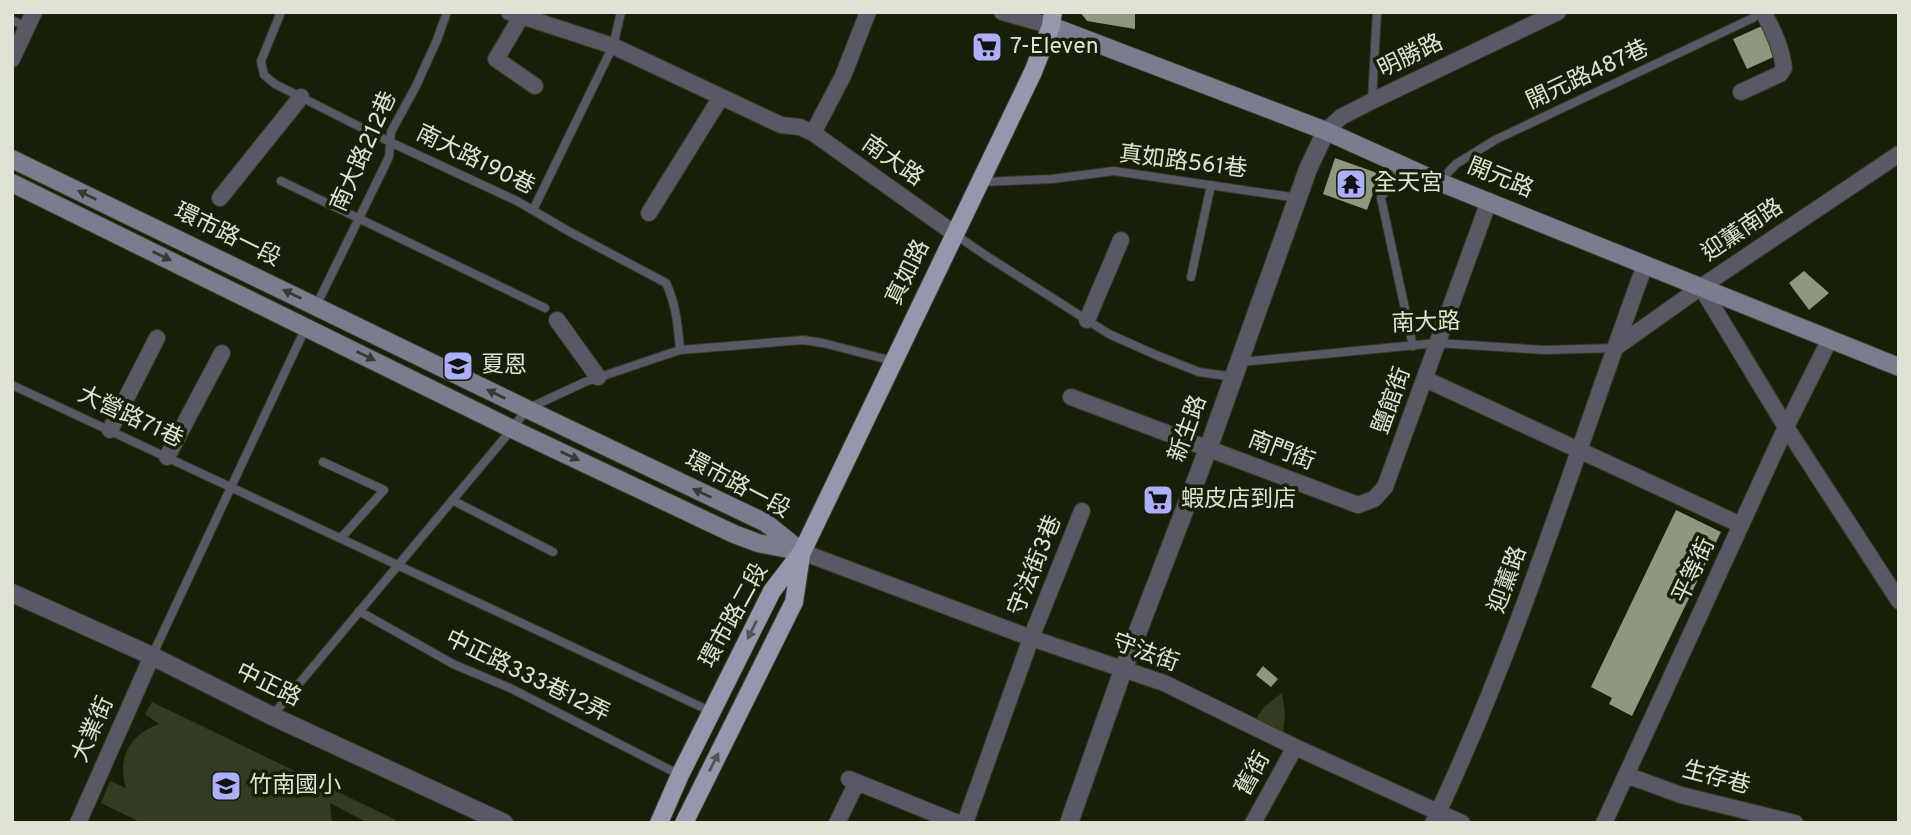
<svg xmlns="http://www.w3.org/2000/svg" width="1911" height="835" viewBox="0 0 1911 835" font-family="Overpass,'Noto Sans TC',sans-serif">
<rect width="100%" height="100%" fill="#181f09"/>
<path fill="#333c20" d="M1282,693L1285,713L1283,733L1256,719L1264,707Z
M152,702L181,716L396,820L394,823H368L330,803L332,823H142L101,803L110,781L126,788C117,758 129,735 159,724L145,714Z"/>
<path fill="#8e987e" d="M1080,12H1135V29L1087,21Z
M1764,25L1778,55L1747,69L1733,39Z
M1335,158L1380,174L1367,210L1323,194Z
M1804,271L1829,293L1809,310L1789,283Z
M1676,510L1721,532L1632,716L1609,704L1612,698L1591,687Z
M1263,666L1278,679L1271,687L1256,675Z"/>
<g fill="none" stroke-linecap="round" stroke-linejoin="round">
<g stroke="#343a26" stroke-width="10">
<path id="service" d="M281,12L261,61L264,75L275,84L390,142L517,201L570,232L666,283C676,304 678,326 680,350
M12,20L26,27
M1372,100L1377,12
M1401,165L1381,198L1413,346
M281,181L545,308
M981,182L1052,179L1114,171L1298,198
M1439,182L1456,164L1495,140L1753,18L1757,12
M533,210L613,46L621,12
M956,235L988,257L1109,334L1156,355L1199,372L1234,377
M1191,277L1211,185
M316,306L389,157L391,132L416,86L437,40L447,12
M1241,362L1437,343L1545,350L1615,348
M12,385L712,712
M323,462L384,490L341,538
M452,500L553,552
M359,611L453,664L510,688L680,775
M152,656L306,327
M272,716L512,429L527,409L585,382L680,350L803,340L823,343L893,361"/>
</g>
<g stroke="#343a26" stroke-width="18">
<path id="minor" d="M509,12L613,46L781,125L800,127L813,133L955,234
M524,12L496,59L535,86
M1002,12L1051,26
M12,59L34,12
M1741,92L1780,74L1784,68C1781,47 1774,31 1763,12
M1326,131L1341,117L1372,101L1558,12
M813,133L843,76L868,12
M220,198L301,97
M649,213L721,97
M1701,287L1786,427L1899,601
M557,320L598,377
M1087,320L1121,240
M1615,348L1701,287L1899,154
M1425,379L1741,525
M1071,397L1358,505L1374,499L1385,487L1489,201
M110,430L157,338
M167,457L222,353
M802,552L1031,638L1164,683L1295,747L1462,823
M1626,775L1681,795L1795,823
M849,779L958,823
M78,823L152,656
M837,823L857,782
M965,823L1031,638L1082,511
M1253,823L1295,747
M1433,823C1519,643 1576,451 1645,265
M1604,823L1786,427L1830,339"/>
</g>
<g stroke="#343a26" stroke-width="20">
<path id="tertiary" d="M12,593L152,656L272,716L504,823
M1069,823L1123,670L1208,449L1308,169L1326,131"/>
</g>
<g stroke="#343a26" stroke-width="20">
<path id="secondary" d="M1051,26L1326,131L1439,182L1899,367
M12,159L527,409L766,523L802,552
M12,183L512,429L734,534L758,543L798,551"/>
</g>
<g stroke="#343a26" stroke-width="20">
<path id="primary" d="M659,823L680,775L772,591L802,552L1033,72L1051,26L1053,12
M684,823L794,602L801,556"/>
</g>
<use href="#service" stroke="#585964" stroke-width="8"/>
<use href="#minor" stroke="#585964" stroke-width="16"/>
<use href="#tertiary" stroke="#585964" stroke-width="18"/>
<use href="#secondary" stroke="#7b7c8d" stroke-width="18"/>
<use href="#primary" stroke="#9597ad" stroke-width="18"/>
</g>
<defs><path id="oneway-solid" d="M-6-.8H1V-3.2L6.5 0L1 3.2V.8H-6Z" transform="scale(1.75)"/></defs>
<g fill="#363b31">
<use href="#oneway-solid" transform="translate(87 195) rotate(-154)"/>
<use href="#oneway-solid" transform="translate(162 256) rotate(26)"/>
<use href="#oneway-solid" transform="translate(292 294) rotate(-154)"/>
<use href="#oneway-solid" transform="translate(366 356) rotate(26)"/>
<use href="#oneway-solid" transform="translate(496 394) rotate(-154)"/>
<use href="#oneway-solid" transform="translate(570 456) rotate(25)"/>
<use href="#oneway-solid" transform="translate(702 493) rotate(-155)"/>
</g>
<g fill="#505553">
<use href="#oneway-solid" transform="translate(752 630) rotate(116)"/>
<use href="#oneway-solid" transform="translate(714 762) rotate(-63)"/>
</g>
<defs>
<g id="supermarket-square" transform="scale(1.575)"><rect x="-9" y="-9" width="18" height="18" rx="4" fill="#adaffb" stroke="#181f09"/><path d="M-6-5.5h2.5l.6 2H6L4.5 2H-2.5L-4.4-4H-6ZM-1.5 3.2a1.3 1.3 0 1 0 .1 0ZM3 3.2a1.3 1.3 0 1 0 .1 0Z" fill="#111"/></g>
<g id="temple-square" transform="scale(1.575)"><rect x="-9" y="-9" width="18" height="18" rx="4" fill="#adaffb" stroke="#181f09"/><path d="M0-6L5-2H3V0L6.5 2.5H4V6H1.5V3h-3V6H-4V2.5H-6.5L-3 0V-2H-5Z" fill="#111"/></g>
<g id="school-square" transform="scale(1.575)"><rect x="-9" y="-9" width="18" height="18" rx="4" fill="#adaffb" stroke="#181f09"/><path d="M0-5L7-2L0 1L-7-2ZM-4 1L0 2.5L4 1V4Q0 6-4 4Z" fill="#111"/></g>
</defs>
<g fill-rule="evenodd">
<use href="#supermarket-square" x="987" y="47"/>
<use href="#temple-square" x="1351" y="184"/>
<use href="#school-square" x="458" y="366"/>
<use href="#supermarket-square" x="1158" y="500"/>
<use href="#school-square" x="226" y="786"/>
</g>
<g text-anchor="middle" dominant-baseline="central" stroke-width="7" stroke-linejoin="round" paint-order="stroke">
<g font-size="23" fill="#dee3d5" stroke="#181f09" text-anchor="start">
<text x="1010" y="47">7-Eleven</text>
<text x="1374" y="184">全天宮</text>
<text x="481" y="366">夏恩</text>
<text x="1181" y="500">蝦皮店到店</text>
<text x="249" y="786">竹南國小</text>
</g>
<g font-size="23" fill="#dee3d5" stroke="#181f09">
<text transform="translate(1411 57) rotate(-26)">明勝路</text>
<text transform="translate(1588 76) rotate(-25)">開元路487巷</text>
<text transform="translate(365 152) rotate(-66)">南大路212巷</text>
<text transform="translate(475 161) rotate(26)">南大路190巷</text>
<text transform="translate(892 162) rotate(35)">南大路</text>
<text transform="translate(1183 163) rotate(7)">真如路561巷</text>
<text transform="translate(1500 179) rotate(22)">開元路</text>
<text transform="translate(1743 231) rotate(-34)">迎薰南路</text>
<text transform="translate(227 236) rotate(26)">環市路一段</text>
<text transform="translate(909 273) rotate(-64)">真如路</text>
<text transform="translate(1426 324) rotate(-2)">南大路</text>
<text transform="translate(1393 401) rotate(-70)">鹽館街</text>
<text transform="translate(130 418) rotate(25)">大營路71巷</text>
<text transform="translate(1189 429) rotate(-70)">新生路</text>
<text transform="translate(1281 452) rotate(21)">南門街</text>
<text transform="translate(737 486) rotate(28)">環市路一段</text>
<text transform="translate(1036 566) rotate(-68)">守法街3巷</text>
<text transform="translate(1695 571) rotate(-65)">平等街</text>
<text transform="translate(1509 580) rotate(-70)">迎薰路</text>
<text transform="translate(735 616) rotate(-61)">環市路二段</text>
<text transform="translate(1145 654) rotate(20)">守法街</text>
<text transform="translate(527 677) rotate(26)">中正路333巷12弄</text>
<text transform="translate(268 686) rotate(26)">中正路</text>
<text transform="translate(94 730) rotate(-66)">大業街</text>
<text transform="translate(1254 774) rotate(-61)">舊街</text>
<text transform="translate(1716 779) rotate(15)">生存巷</text>
</g>
</g>
<rect width="1911" height="835" fill="none" stroke="#dee3d5" stroke-width="28"/>
</svg>
